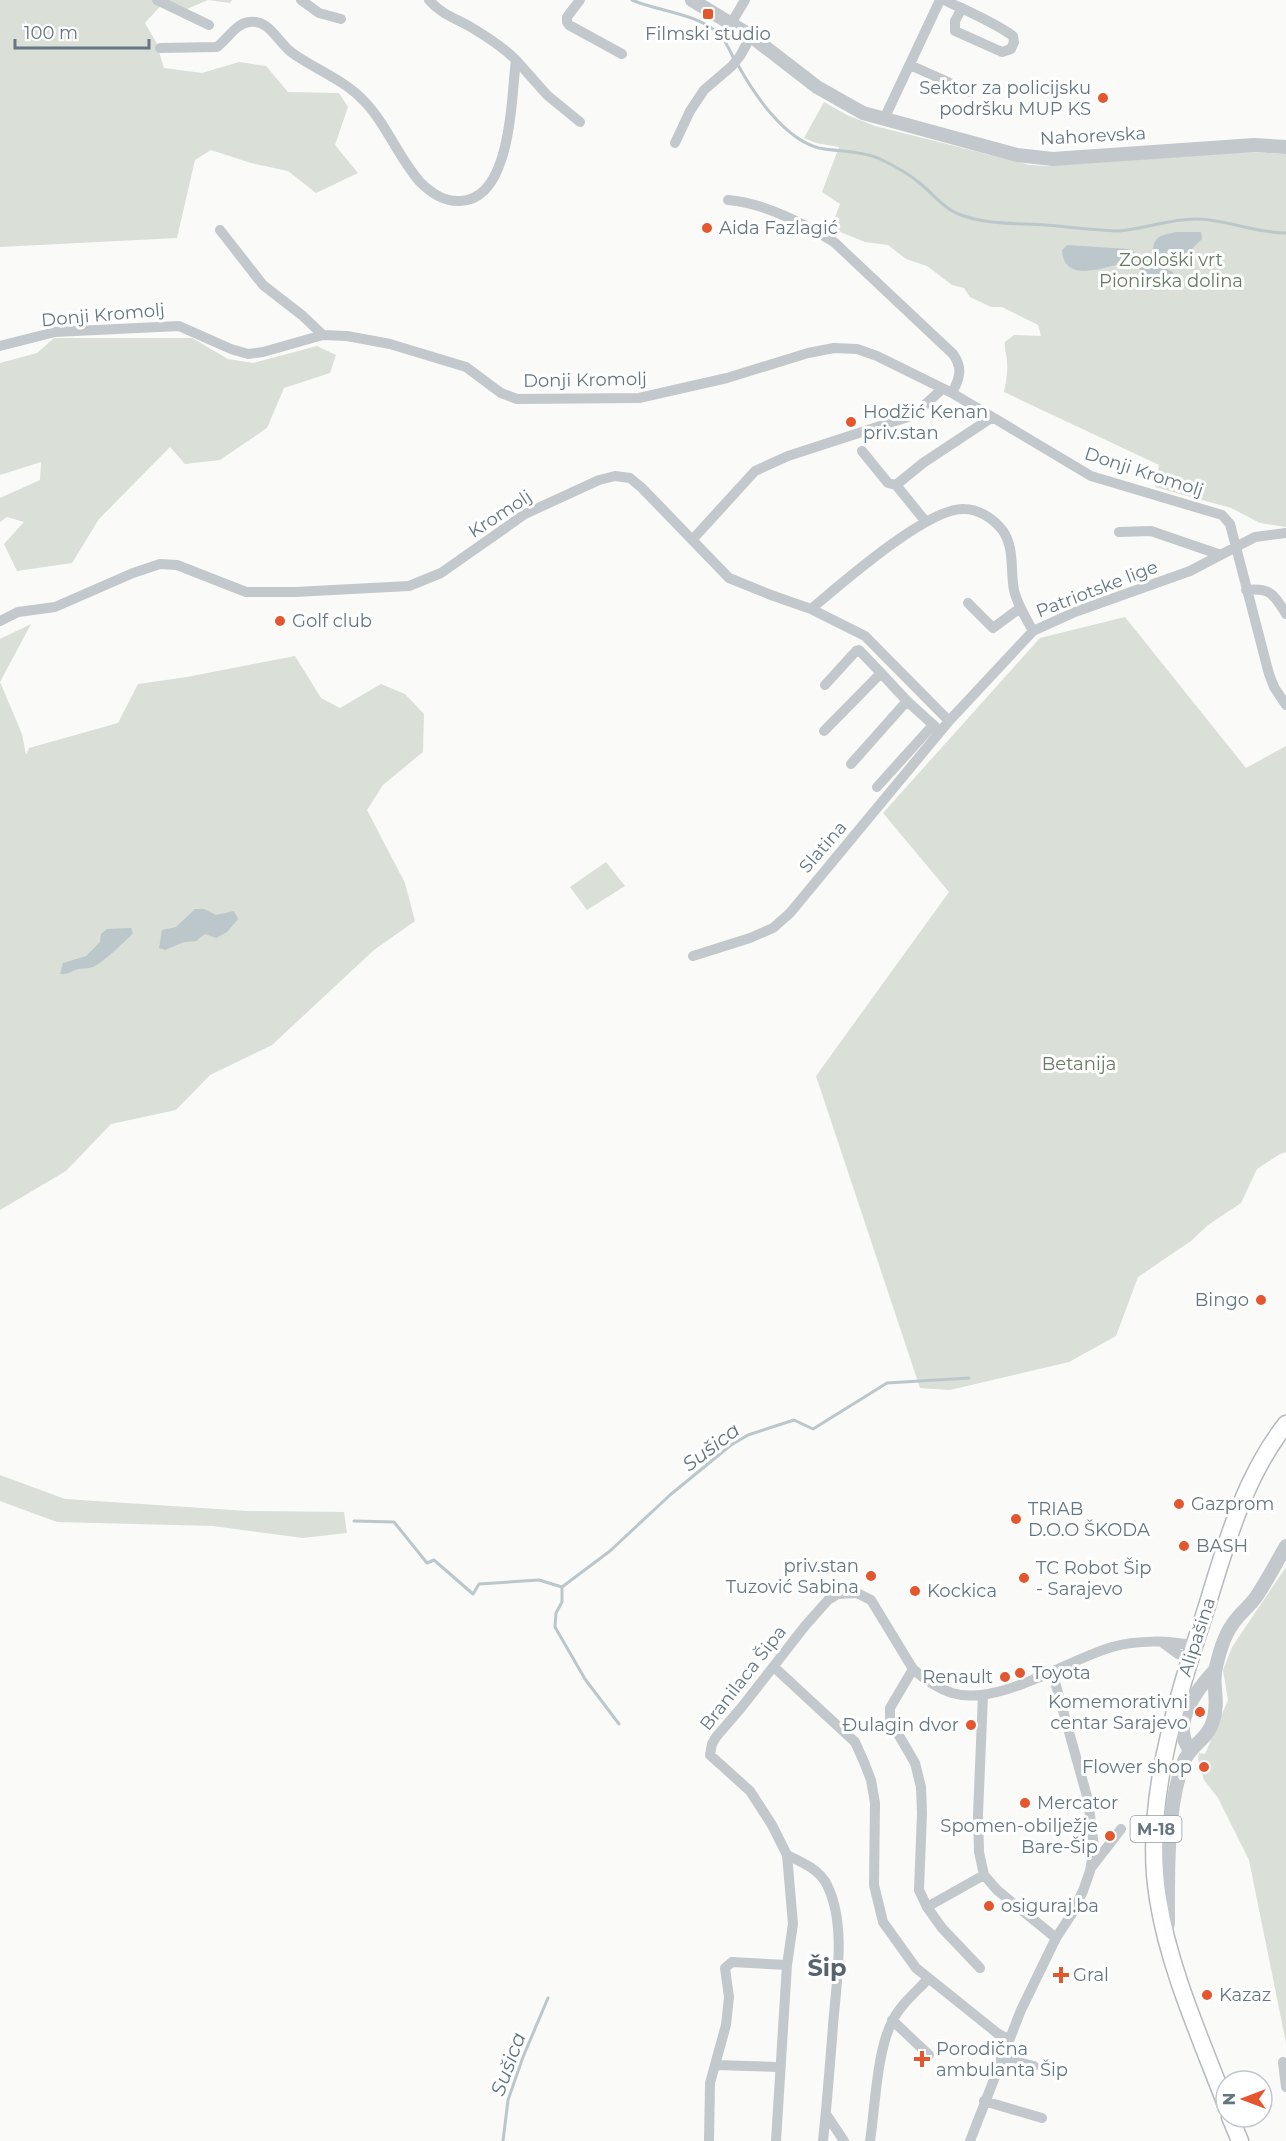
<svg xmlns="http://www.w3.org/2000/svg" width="1286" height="2141" viewBox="0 0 1286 2141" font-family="Montserrat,sans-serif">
<rect width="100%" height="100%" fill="#fafaf8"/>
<path fill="#dadfd7" d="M0,0H232L230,3L208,0L187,9L166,0L145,23L156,42L164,68L202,73L239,62L266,66L288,92L339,93L348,107L335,145L358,173L316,193L288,171L251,163L211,150L195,160L177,238L0,247Z
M824,102L847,115L875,126L1030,165L1047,166L1245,152L1286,154V527L1260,523L1231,508L1155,487L1159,465L1004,392C1006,382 1008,372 1007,361C1007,354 1004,350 1005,342L1014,335L1041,336L1038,325L1002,307H991L970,297L964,288L952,285L927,266L906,259L888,245L865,242L833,229V223L840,204L822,192L839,147L816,143L804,138Z
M54,338H192L228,359L253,363L317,346L336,355L330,373L284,388L267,428L220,460L185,464L170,447L99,519L72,563L17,571L4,544L24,522L7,517L0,522V498L40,480L41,462L0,475V363L37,353Z
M1125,617L1246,768L1286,746V1152L1280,1154L1257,1169L1241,1203L1208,1225L1191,1241L1138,1277L1116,1336L1069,1362L950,1390L920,1388L816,1076L949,892L883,813L1040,638Z
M31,624L0,682L22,734L26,755L29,748L118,723L138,684L187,677L295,656L321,698L340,708L381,684L405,694L424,714L423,752L383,785L367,810L405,883L415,921L374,950L272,1045L210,1075L176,1110L111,1124L66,1171L0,1210V639Z
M606,862L625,886L587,910L570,887Z
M0,1475L65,1499L247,1511L344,1512L347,1533L303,1538L213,1526L57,1522L0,1501Z
M1286,1567V2043L1249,1860L1218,1798L1204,1780L1198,1759L1199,1753L1205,1754L1228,1700L1223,1670L1232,1647Z"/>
<path fill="#bbc7cb" d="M1178,232H1201L1202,239C1183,256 1178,274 1153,251C1153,235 1165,234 1178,232Z
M1067,245L1128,249L1173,272L1174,282L1169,287L1163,285L1132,264L1127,263C1107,265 1064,286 1062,250Z
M195,909H204L216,915L234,911L238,919L227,932L216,938L205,934L196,941L184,942L165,950L159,948L162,930L176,927Z
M131,928L133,933C126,941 101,964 93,967C88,969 83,968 78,969C71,971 69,975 60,974L63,963L86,956L100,942L101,934L107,929Z"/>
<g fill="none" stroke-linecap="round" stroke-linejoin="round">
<path stroke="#bbc7cb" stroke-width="3" d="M632,0C660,12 698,13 720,35C726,41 730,51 734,59
M738,65C754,94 784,139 819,148C839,152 857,150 878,158C893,165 908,173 921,184C933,194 941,206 956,213C984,225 1016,223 1046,225C1070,227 1094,230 1119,231C1146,229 1171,218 1198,219C1228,220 1256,233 1286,233
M354,1521L394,1522L427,1563L434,1560L473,1594L479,1584L539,1580L562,1587L610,1551L670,1495L731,1445L748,1435L794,1420L813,1429L887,1383L969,1378
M562,1588V1602L556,1613L555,1627L585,1679L619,1724
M503,2141L508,2100L523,2057L548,1998"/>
<g stroke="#b5babe" stroke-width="19">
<path id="primary" d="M1226,2105C1201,2039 1169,1969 1158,1899C1142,1804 1178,1696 1207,1606C1226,1543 1245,1476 1286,1424
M1230,2117L1240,2141"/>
</g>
<path stroke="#c3c8cc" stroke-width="10" d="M157,0L209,25
M301,0L319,13L341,19
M429,0C440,13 454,18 469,26C486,36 502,46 516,60
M580,0L567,17V22L569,25L622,54
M944,0C967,11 992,21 1013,36L1014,42L1011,49L1002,52L955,31V21L962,8
M732,22L745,0
M160,48L217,47C228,39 235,24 249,22C269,19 277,41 291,52C314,69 343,79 363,100C386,123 398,157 420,182C431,193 444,202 460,201C512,200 511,97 516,60L547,95L580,122
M910,65L970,92
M884,119L940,0
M675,143L690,111L704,90L732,66L740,56L751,36
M728,200C765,203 803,223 834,242L953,354C963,368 960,378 952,393
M220,230L263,285L303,316L323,335
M0,346L55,332L179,326L231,349L248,354L263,352L323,335L347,336L390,344L466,367L501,393L517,399L639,398L727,378L808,353L834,348L857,349L877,356L952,393L1091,476L1222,515L1230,524L1269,674L1274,687L1286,705
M862,451L888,483L896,485L923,463L991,418
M896,485L926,522
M1119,532L1151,531L1221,555
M693,539L755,471L788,456L914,415L942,389
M1246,590C1271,587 1274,595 1286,614
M968,603L993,628L1020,608
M811,609C841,584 928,507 964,509C979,509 994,519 1003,531C1015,549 1010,570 1014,590C1017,604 1026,618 1033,631
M0,621L18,612L55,607L133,573L160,564L177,565L246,592H295L409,586L441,573L525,514L599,480L615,476L630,478L642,488L729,578L771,595L811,609L865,636L949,721
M825,685L856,651L859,650L881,673
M824,731L881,673L907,701
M851,764L907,701L940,731
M877,787L933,725
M693,956L750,938L773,928L790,913L949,721L1033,631L1075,612L1190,571L1255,537L1286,533
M1163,1643L1178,1654L1190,1658
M774,1667L855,1742L864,1762L871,1780L875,1803L874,1885L883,1922L916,1968L997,2033L1008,2039
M913,1669L890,1708V1720L915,1763L921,1787L922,1813L919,1890L927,1907
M983,1695L978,1814L979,1852L984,1875L997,1890L1056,1938
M787,1855C802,1862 820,1870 827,1885C847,1925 836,1983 833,2026C830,2064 827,2103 823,2141
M1091,1868L1121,1829
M980,1968L942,1928L927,1907L984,1875
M892,2020L929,2055
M1001,2058L1034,2066
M1283,2062L1286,2087
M716,2065L780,2067
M984,2101L1042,2118
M826,2114L844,2141
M709,2141L710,2083L726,2025L729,1997L725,1968L732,1962L787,1965
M776,2141L787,1965L793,1924L787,1855L772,1825L750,1791L710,1755L712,1744L716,1737L741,1708L805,1626L828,1600L838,1594L857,1593L871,1600L913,1669C924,1679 937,1688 952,1693C998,1707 1067,1660 1112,1647C1136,1640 1170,1640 1194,1646
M870,2141C875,2108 877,2050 892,2022C900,2005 916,1992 928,1979
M970,2141L1021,2010L1056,1938L1073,1912L1083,1891L1090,1871L1094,1847L1088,1800L1052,1671"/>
<path stroke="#c3c8cc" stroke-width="14" d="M692,0L751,36L817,87L863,113L1017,155L1053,159L1254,145L1286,147
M1190,1750C1170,1725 1197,1689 1215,1670
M1168,1924C1168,1876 1166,1807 1184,1761C1191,1745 1208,1739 1213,1721C1220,1700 1211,1684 1216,1667C1219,1654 1224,1636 1232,1625C1239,1614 1249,1607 1256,1597C1267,1581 1276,1563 1286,1546"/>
<use href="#primary" stroke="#fff" stroke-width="16"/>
</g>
<g fill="#e4572e" stroke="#fff" stroke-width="2">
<rect x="702" y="8" width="12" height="12" rx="3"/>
<circle cx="1103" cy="98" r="6"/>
<circle cx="707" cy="228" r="6"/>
<circle cx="851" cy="422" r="6"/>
<circle cx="280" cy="621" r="6"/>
<circle cx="1261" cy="1300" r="6"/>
<circle cx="1179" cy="1504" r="6"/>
<circle cx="1016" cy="1519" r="6"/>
<circle cx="1184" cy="1546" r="6"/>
<circle cx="871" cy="1576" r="6"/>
<circle cx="1024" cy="1578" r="6"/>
<circle cx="915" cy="1591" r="6"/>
<circle cx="1020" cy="1673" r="6"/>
<circle cx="1005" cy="1677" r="6"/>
<circle cx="1200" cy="1712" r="6"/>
<circle cx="971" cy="1725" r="6"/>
<circle cx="1204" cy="1767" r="6"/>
<circle cx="1025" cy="1803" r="6"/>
<circle cx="1110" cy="1836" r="6"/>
<circle cx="989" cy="1906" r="6"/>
<path d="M1058 1966h6v6h6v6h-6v6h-6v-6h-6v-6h6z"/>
<circle cx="1207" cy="1995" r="6"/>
<path d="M919 2050h6v6h6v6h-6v6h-6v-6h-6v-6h6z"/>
</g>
<g text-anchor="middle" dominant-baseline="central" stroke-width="6" stroke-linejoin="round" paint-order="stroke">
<rect fill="#fff" stroke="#939fa8" stroke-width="1.5" x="1130.5" y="1816" width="51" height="26" rx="4.5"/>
<g font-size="16" font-weight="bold" fill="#657683">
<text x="1156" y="1829">M-18</text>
</g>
<g font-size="18" fill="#657683" stroke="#fff" text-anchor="start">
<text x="708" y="34" text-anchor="middle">Filmski studio</text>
<text x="1091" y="88" text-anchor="end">Sektor za policijsku<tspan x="1091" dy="21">podršku MUP KS</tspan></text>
<text x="719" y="228">Aida Fazlagić</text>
<text x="863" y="412">Hodžić Kenan<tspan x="863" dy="21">priv.stan</tspan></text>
<text x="292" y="621">Golf club</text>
<text x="1249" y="1300" text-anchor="end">Bingo</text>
<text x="1191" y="1504">Gazprom</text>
<text x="1028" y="1509">TRIAB<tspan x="1028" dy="21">D.O.O ŠKODA</tspan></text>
<text x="1196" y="1546">BASH</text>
<text x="859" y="1566" text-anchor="end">priv.stan<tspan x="859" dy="21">Tuzović Sabina</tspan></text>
<text x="1036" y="1568">TC Robot Šip<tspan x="1036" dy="21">- Sarajevo</tspan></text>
<text x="927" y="1591">Kockica</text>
<text x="1032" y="1673">Toyota</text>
<text x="993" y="1677" text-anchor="end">Renault</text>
<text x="1188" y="1702" text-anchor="end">Komemorativni<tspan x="1188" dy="21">centar Sarajevo</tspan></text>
<text x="959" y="1725" text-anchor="end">Đulagin dvor</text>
<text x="1192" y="1767" text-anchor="end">Flower shop</text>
<text x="1037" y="1803">Mercator</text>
<text x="1098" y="1826" text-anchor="end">Spomen-obilježje<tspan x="1098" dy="21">Bare-Šip</tspan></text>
<text x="1001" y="1906">osiguraj.ba</text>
<text x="1073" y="1975">Gral</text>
<text x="1219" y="1995">Kazaz</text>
<text x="936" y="2049">Porodična<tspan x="936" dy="21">ambulanta Šip</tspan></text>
</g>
<g font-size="18" fill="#657683" stroke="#fff">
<text transform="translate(1093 136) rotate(-3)">Nahorevska</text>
<text transform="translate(103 315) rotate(-5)">Donji Kromolj</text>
<text transform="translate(585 380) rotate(-1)">Donji Kromolj</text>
<text transform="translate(1144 472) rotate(18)">Donji Kromolj</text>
<text transform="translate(500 514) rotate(-33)">Kromolj</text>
<text transform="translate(1097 589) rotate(-21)">Patriotske lige</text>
<text transform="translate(823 847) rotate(-49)">Slatina</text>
<text transform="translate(1197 1637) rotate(-72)">Alipašina</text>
<text transform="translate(743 1678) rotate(-52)">Branilaca Šipa</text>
</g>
<g font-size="18" fill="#687a64" stroke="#fff">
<text x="1171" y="260">Zoološki vrt<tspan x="1171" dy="21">Pionirska dolina</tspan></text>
<text x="1079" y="1064">Betanija</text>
</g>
<g font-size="20" font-style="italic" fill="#60757c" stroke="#fff">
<text transform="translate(711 1447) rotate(-37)">Sušica</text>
<text transform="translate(508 2064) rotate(-70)">Sušica</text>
</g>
<g font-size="24" font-weight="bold" fill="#57646e" stroke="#fff">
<text x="827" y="1967">Šip</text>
</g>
</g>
<g transform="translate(1244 2099) rotate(270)"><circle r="28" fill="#ffffff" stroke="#c1c8cd" stroke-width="1.5"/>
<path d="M0-4.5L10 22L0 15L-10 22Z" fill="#e4572e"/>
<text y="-9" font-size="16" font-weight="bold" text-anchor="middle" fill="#657683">N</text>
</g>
<path d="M15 39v9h134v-9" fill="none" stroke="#657683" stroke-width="3"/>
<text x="24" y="39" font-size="18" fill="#657683" stroke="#ffffff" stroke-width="4.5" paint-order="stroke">100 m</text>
</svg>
